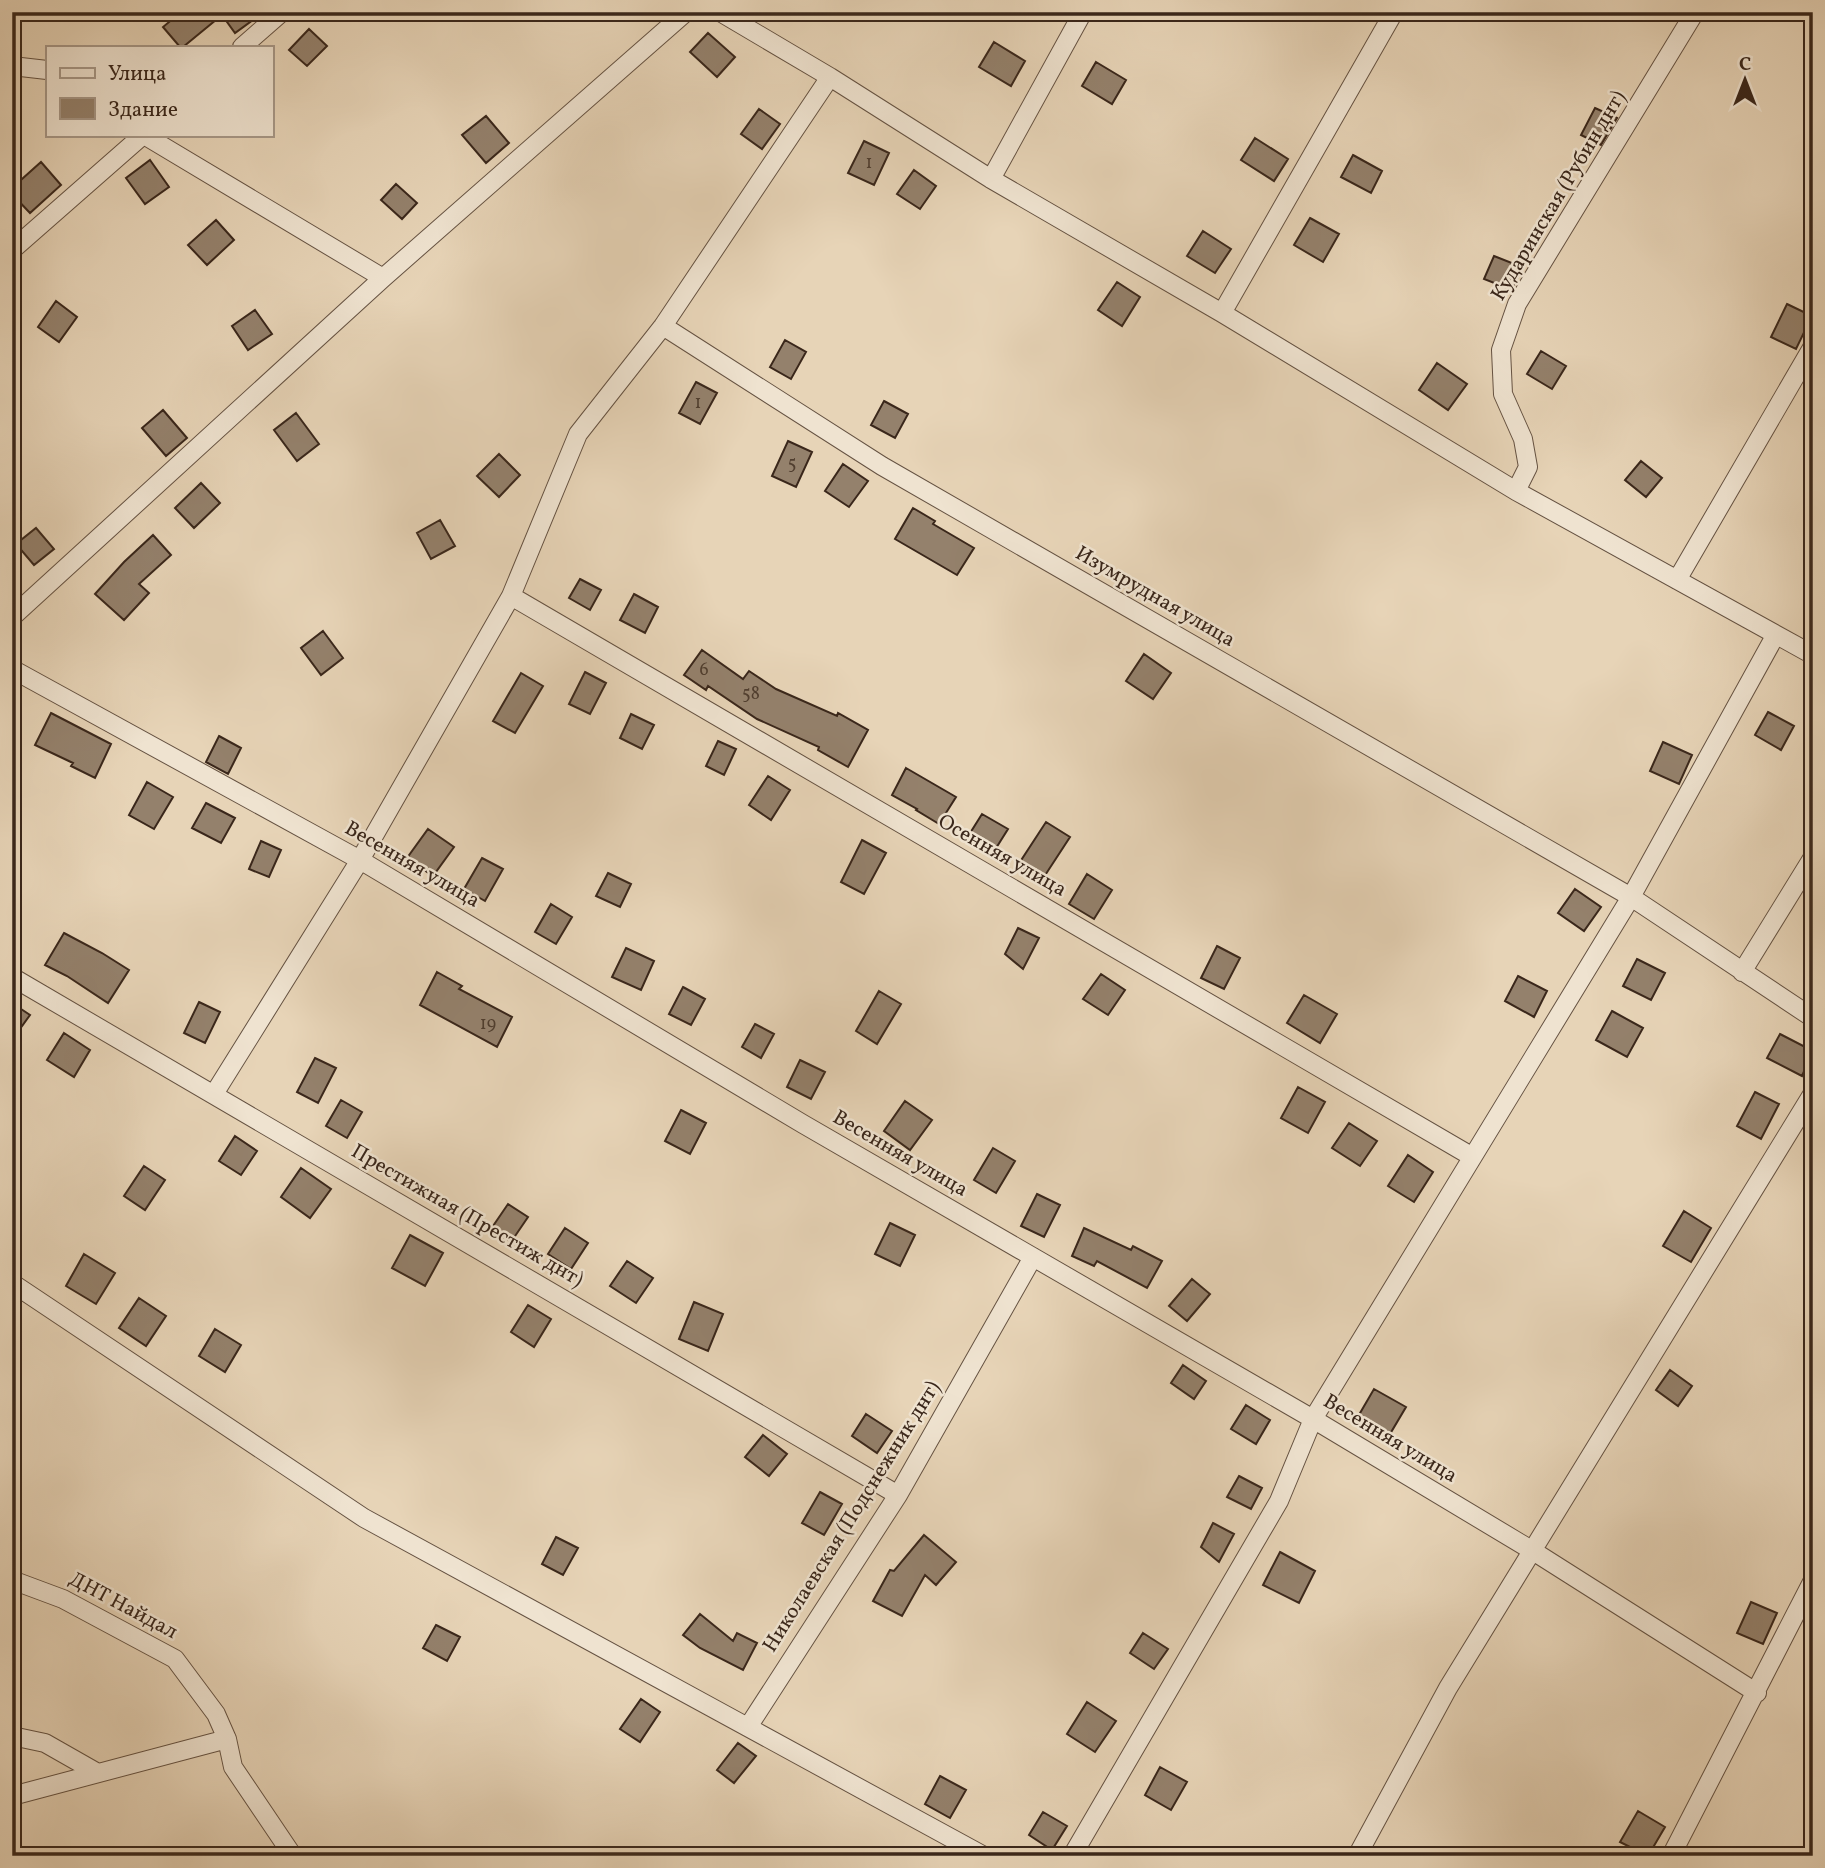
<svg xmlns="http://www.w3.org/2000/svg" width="1825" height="1868" viewBox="0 0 1825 1868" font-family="Vollkorn,serif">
<rect width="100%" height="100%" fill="#e7d4b7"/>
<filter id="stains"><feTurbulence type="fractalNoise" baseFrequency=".00286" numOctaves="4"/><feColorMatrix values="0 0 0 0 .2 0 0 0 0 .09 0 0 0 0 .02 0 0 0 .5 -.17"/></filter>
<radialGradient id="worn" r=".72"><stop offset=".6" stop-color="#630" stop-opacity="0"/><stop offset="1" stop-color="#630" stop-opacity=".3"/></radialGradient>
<path fill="#94816c" stroke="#3a271b" stroke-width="2" d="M181,12H264L235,33L222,15L183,47H180L163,27Z
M309,29L327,46L307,66L289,50Z
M708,33L735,57L717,77L690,52Z
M994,42L1025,61L1011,86L979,67Z
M1096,62L1126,80L1112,104L1082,86Z
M1595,108L1617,118L1601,145L1581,135Z
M759,109L780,124L762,149L741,134Z
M486,116L509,143L486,163L462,135Z
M1255,138L1288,159L1274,181L1241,160Z
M864,141L889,153L874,185L848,173Z
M1353,155L1382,171L1371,193L1341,177Z
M150,160L169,187L145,204L126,178Z
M41,162L61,185L30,213L12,194V188Z
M914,170L936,186L920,209L897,194Z
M396,184L417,203L402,219L381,200Z
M1310,218L1339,234L1323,262L1294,245Z
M216,220L234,240L207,265L188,245Z
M1203,231L1231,249L1215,273L1187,256Z
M1494,256L1522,267L1512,290L1484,279Z
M1117,282L1140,297L1122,326L1098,310Z
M56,301L77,317L59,342L38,327Z
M1787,304L1812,316L1796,349L1771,337Z
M255,310L272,334L248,350L232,326Z
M785,340L806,352L791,379L770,367Z
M1541,351L1566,366L1552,389L1527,374Z
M1437,363L1467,384L1448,410L1419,390Z
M696,382L717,393L700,424L679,413Z
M884,401L908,414L895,438L871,425Z
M163,410L187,438L166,456L142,428Z
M296,413L319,444L297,461L274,430Z
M788,441L812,452L796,487L772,476Z
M499,454L520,475L499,497L477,476Z
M1641,461L1662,478L1646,497L1625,480Z
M843,464L868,481L849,507L825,491Z
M201,483L220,503L194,528L175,508Z
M913,508L935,521L933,524L974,548L957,575L895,539Z
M440,520L455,546L431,559L417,533Z
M36,528L54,549L34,565L16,544Z
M153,535L171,555L139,584L149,593L124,620L95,594L124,562Z
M580,579L601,590L590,610L569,598Z
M634,594L658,607L645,633L620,620Z
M323,631L343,658L321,675L301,648Z
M702,650L743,679L749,671L776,689L837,716L838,713L868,730L848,767L818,750L819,747L757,719L708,686L706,690L684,675Z
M1144,654L1171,673L1153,699L1126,681Z
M585,672L606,683L590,714L569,704Z
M521,673L543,686L515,733L493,721Z
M1768,712L1794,726L1781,750L1755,735Z
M51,713L111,744L95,778L71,766L73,763L35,745Z
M631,714L654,725L642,749L620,738Z
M219,736L241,748L228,774L206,762Z
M718,741L736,749L724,775L706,766Z
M1663,742L1692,755L1679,784L1650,771Z
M906,768L956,797L939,824L916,810L917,809L892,795Z
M768,776L790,790L771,820L749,805Z
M147,782L173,797L154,829L129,815Z
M206,803L235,818L221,843L192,828Z
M982,814L1008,829L993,853L967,838Z
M1046,822L1070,837L1042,880L1018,865Z
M428,829L454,847L433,876L407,858Z
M862,840L886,853L864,894L841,882Z
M261,841L281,850L269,877L249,869Z
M482,858L503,869L485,901L464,889Z
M608,873L631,884L620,907L596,896Z
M1087,874L1112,890L1094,919L1069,904Z
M1575,889L1601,907L1584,931L1558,913Z
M551,904L572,917L556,944L535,932Z
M1018,928L1039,938L1023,969L1005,954Z
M64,933L102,953L129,970L108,1003L67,976L45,965Z
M1217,946L1240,958L1224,989L1201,978Z
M626,948L654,961L641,990L612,977Z
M1637,959L1665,973L1651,1000L1623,986Z
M437,972L462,986L459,989L512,1017L497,1047L420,1005Z
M1101,974L1125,990L1108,1015L1083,999Z
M1518,976L1547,991L1534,1017L1505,1001Z
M683,987L705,999L691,1025L669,1014Z
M879,991L901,1004L877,1044L856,1031Z
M1304,995L1337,1014L1320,1043L1287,1023Z
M199,1002L220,1012L205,1043L184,1033Z
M12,1003L30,1015L12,1040Z
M1612,1011L1643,1028L1627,1057L1596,1040Z
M755,1024L774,1034L761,1058L742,1047Z
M64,1033L90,1050L74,1077L47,1060Z
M1780,1034L1813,1051L1802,1076L1767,1058Z
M315,1058L336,1068L318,1103L297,1092Z
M800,1060L825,1072L811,1099L787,1087Z
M1298,1087L1325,1102L1308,1133L1281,1118Z
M1755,1092L1779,1104L1761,1139L1737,1126Z
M341,1100L362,1112L347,1138L326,1126Z
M905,1101L932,1120L910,1150L884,1131Z
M681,1110L706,1123L690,1154L665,1141Z
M1349,1123L1377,1141L1360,1166L1332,1148Z
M235,1136L257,1151L241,1175L219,1161Z
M993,1148L1015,1161L996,1193L974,1180Z
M1408,1155L1433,1172L1414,1202L1388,1186Z
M144,1166L165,1180L145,1210L124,1196Z
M301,1168L331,1189L310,1218L281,1197Z
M1037,1194L1060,1205L1044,1237L1021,1226Z
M508,1204L528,1217L511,1242L491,1229Z
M1684,1211L1711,1228L1691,1262L1663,1246Z
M890,1223L915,1235L900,1266L875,1254Z
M565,1228L588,1243L571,1269L548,1254Z
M1084,1228L1131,1250L1133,1246L1162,1261L1147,1288L1097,1261L1094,1266L1072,1256Z
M410,1235L443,1253L425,1286L392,1268Z
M84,1254L115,1273L96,1304L66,1286Z
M627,1261L653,1278L636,1303L610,1286Z
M1192,1279L1210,1294L1187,1321L1169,1306Z
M139,1298L166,1316L146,1346L119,1328Z
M694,1302L723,1314L708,1351L679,1339Z
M528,1305L551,1319L534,1347L511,1332Z
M215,1329L241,1345L225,1372L199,1356Z
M1183,1365L1206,1381L1194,1399L1171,1383Z
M1670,1370L1692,1386L1678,1406L1656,1390Z
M1374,1389L1406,1407L1387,1439L1356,1420Z
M1246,1405L1270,1420L1256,1444L1231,1429Z
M866,1414L892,1431L877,1453L852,1436Z
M763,1435L787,1454L769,1476L745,1457Z
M1239,1476L1262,1488L1251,1509L1227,1497Z
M820,1492L842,1504L824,1535L802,1523Z
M1213,1523L1234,1534L1219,1562L1201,1547Z
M924,1535L956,1562L936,1585L925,1575L902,1616L873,1601L890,1570L894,1571Z
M556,1537L578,1548L563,1575L542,1564Z
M1280,1552L1315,1571L1299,1603L1263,1585Z
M1751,1602L1777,1613L1763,1644L1737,1633Z
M700,1614L733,1641L737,1633L757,1643L743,1670L700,1648L683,1635Z
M436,1625L460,1637L447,1661L423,1648Z
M1143,1633L1168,1649L1154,1669L1130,1653Z
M641,1699L660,1712L640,1742L620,1729Z
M1087,1702L1116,1721L1095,1752L1067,1734Z
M738,1743L756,1756L734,1783L717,1770Z
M1160,1767L1187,1782L1171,1810L1145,1795Z
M940,1776L966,1790L950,1818L925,1804Z
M1638,1811L1665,1827L1648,1856L1620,1842Z
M1043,1812L1067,1826L1052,1850L1029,1835Z"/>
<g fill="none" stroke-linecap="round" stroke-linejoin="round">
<g stroke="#655242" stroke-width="20">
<path id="minor" d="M720,12L830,77L991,179L1222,313L1516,491L1813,655
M242,47L282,12
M12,66L47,70
M144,135L383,278
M991,179L1083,12
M12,250L143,135
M1222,313L1394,12
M663,326L882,466L1631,897L1813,1018
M1516,491L1528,467L1523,439L1503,394L1501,350L1517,304L1695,12
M1677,580L1813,346
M511,596L1471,1156
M12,617L383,278L686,12
M12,669L360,860L803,1124L1313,1419L1533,1551L1757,1693
M1742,972L1813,857
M12,977L898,1495
M214,1094L360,860L511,596L578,434L663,326L830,77
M12,1283L364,1518L984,1856
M12,1580L63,1599L175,1659L216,1714L227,1739L233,1767L293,1856
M748,1727L898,1495L1033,1257
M12,1736L45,1743L96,1772
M12,1796L227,1739
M1072,1856L1279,1501L1313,1419L1631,897L1775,636
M1357,1856L1448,1688L1813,1093
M1671,1856L1813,1580"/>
</g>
<use href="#minor" stroke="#efe3d0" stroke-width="18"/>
</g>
<g text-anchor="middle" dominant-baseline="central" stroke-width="5" stroke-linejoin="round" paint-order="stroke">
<g font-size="18" fill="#503e2f">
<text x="869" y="163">1</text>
<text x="698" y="403">1</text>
<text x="792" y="464">5</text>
<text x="704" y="670">6</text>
<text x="751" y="694">58</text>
<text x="488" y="1024">19</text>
</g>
<g font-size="21" fill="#3a271b" stroke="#efe3d0">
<text transform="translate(1559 196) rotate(-59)">Кударинская (Рубин днт)</text>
<text transform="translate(1155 597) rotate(30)">Изумрудная улица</text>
<text transform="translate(1002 856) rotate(30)">Осенняя улица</text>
<text transform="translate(412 865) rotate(30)">Весенняя улица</text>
<text transform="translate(900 1154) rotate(30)">Весенняя улица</text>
<text transform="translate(467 1216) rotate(30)">Престижная (Престиж днт)</text>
<text transform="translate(1390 1439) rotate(31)">Весенняя улица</text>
<text transform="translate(852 1517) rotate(-58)">Николаевская (Подснежник днт)</text>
<text transform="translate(123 1606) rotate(28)">ДНТ Найдал</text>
</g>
</g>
<rect width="1825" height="1868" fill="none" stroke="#e7d4b7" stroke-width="42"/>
<rect x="14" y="14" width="1797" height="1840" fill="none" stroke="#3a271b" stroke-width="3.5"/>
<rect x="21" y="21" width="1783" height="1826" fill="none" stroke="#3a271b" stroke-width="2"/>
<rect x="46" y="46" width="228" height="91" fill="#efe3d0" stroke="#a79888" stroke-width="2"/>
<rect x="60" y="68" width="35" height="10" fill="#efe3d0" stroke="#a79888" stroke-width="2"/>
<text x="108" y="80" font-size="21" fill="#3a271b">Улица</text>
<rect x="60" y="98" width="35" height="21" fill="#94816c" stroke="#a79888" stroke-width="2"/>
<text x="108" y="116" font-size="21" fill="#3a271b">Здание</text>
<g transform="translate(1745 80)" stroke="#efe3d0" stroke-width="5" paint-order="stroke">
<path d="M0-5L12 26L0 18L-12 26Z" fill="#3a271b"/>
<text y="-10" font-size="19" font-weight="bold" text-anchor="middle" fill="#3a271b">С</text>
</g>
<rect width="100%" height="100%" filter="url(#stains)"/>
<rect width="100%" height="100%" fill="url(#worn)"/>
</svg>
